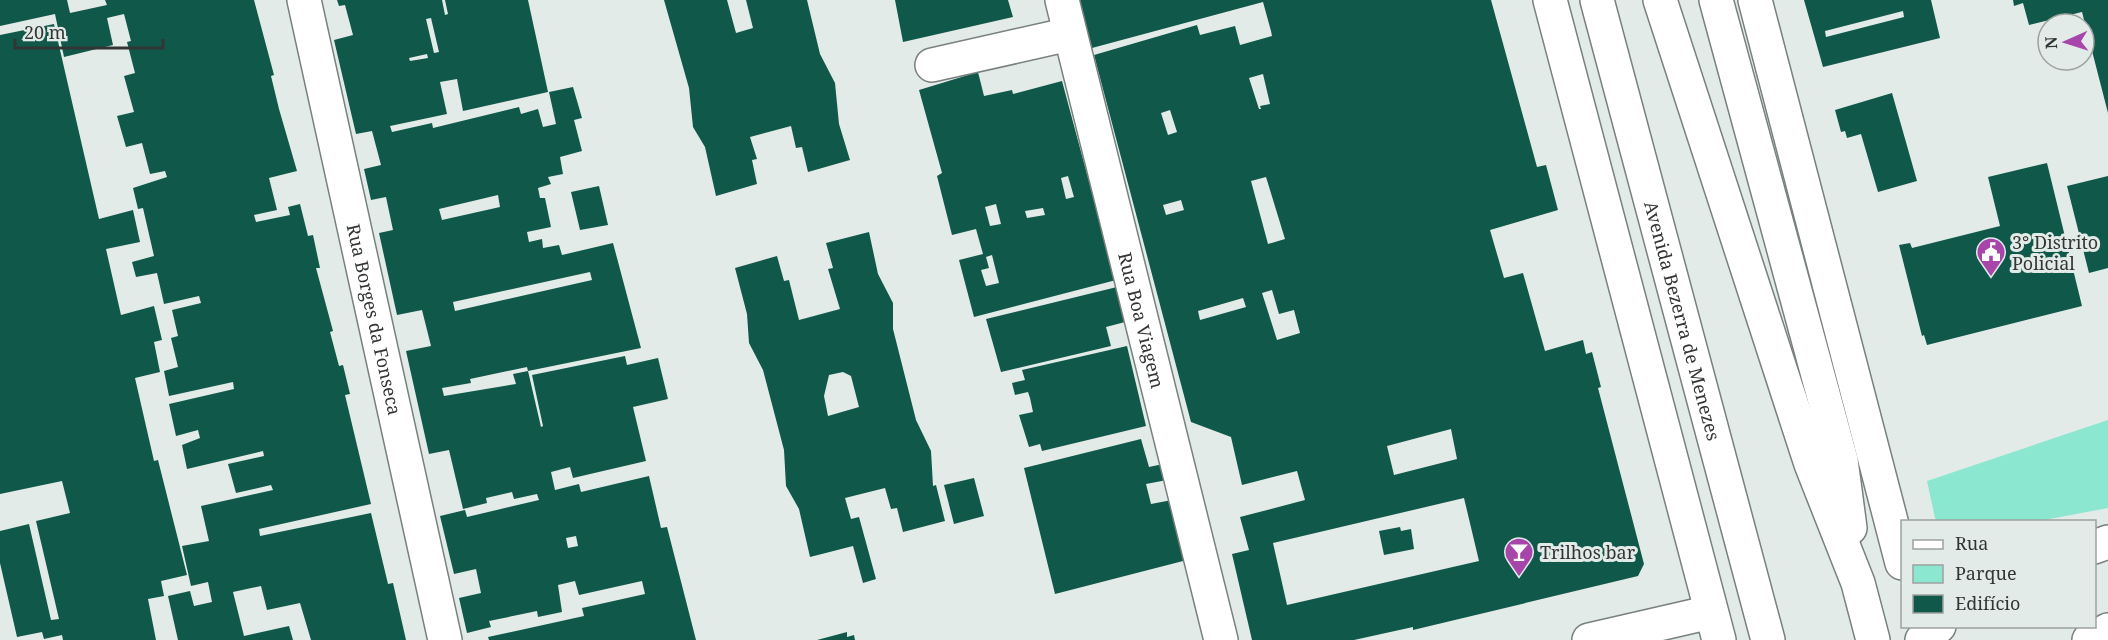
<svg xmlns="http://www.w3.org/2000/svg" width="2108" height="640" viewBox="0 0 2108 640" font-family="'Noto Serif',serif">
<rect width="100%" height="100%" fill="#e2ebe8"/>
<path fill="#8ce7d0" d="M2108,420V508L2039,521L1938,522L1935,518L1927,481Z"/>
<path fill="#10584a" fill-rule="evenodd" d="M0,0H67L70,13L107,5L105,0H254L274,75L271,76L279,109L297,171L269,178L277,210L254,215L256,222L290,215L288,207L300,204L308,236L313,235L320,268H316L333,331L330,332L339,366L343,365L350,394L345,395L371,504L259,529L260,536L371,513L388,584L393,583L406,640H311L300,603L267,610L261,586L233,592L244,636L289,626L293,640H178L168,596L190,591L194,606L212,602L208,582L191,586L182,546L209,541L201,506L273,490L271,485L236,493L228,464L264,456L263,451L187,469L182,445L200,438L198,430L176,436L169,404L234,389L233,382L169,396L164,371L178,367L171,338L178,336L172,310L201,303L199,296L164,304L157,273L136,277L132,262L154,256L143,208L138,209L133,188L167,177L165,171L150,174L142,143L126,147L117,116L134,112L124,76L135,73L127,42L131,41L124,14L107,18L113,45L64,57L55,14L0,26Z
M337,0H442L445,15L448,14L445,0H528L548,92L463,111L457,79L440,82L447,114L390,126L392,132L432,123L433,128L519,107L521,114L538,109L543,127L556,124L549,92L573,87L582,118L574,120L582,151L560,157L563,174L548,177L551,184L538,188L540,198H545L551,227L527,232L529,242L542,239L543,248L559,245L562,255L613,243L641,348L528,371L541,427L543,426L532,375L625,356L627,365L658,358L668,399L633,407L646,461L573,478L570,467L551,472L555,490L579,484L581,492L649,476L661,528L667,527L696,640H489L488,637L584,616L582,608L645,594L642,581L579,595L575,581L558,585L562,612L538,617L537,611L489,621L491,627L467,633L459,598L481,593L476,569L454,574L440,516L465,510L467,517L539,500L537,494L514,499L512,492L486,498L487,503L463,509L449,450L429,454L406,351L431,346L422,310L397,315L379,233L393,230L386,197L371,200L364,169L381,165L372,131L356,134L334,40L353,35L345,5L339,6ZM431,18L439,52L434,53L426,19ZM427,54L428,58L410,61L409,58ZM498,195L500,207L442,220L439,209ZM590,272L592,280L455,311L453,302ZM527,367L528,371L513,374L516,384L444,396L442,388L471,383L470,379ZM576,536L578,546L568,548L566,538Z
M664,0H727L736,33L753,28L746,0H807L820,54L835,83L839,124L850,160L808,172L802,147L796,148L791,126L750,137L757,159L752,160L757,184L716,196L705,147L693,127L689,88Z
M895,0H1008L1013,17L903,42Z
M1080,0H1491L1537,167L1546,165L1558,210L1490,230L1504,278L1523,273L1545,351L1583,340L1586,354L1592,352L1601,387L1598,388L1644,564L1638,576L1413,630V627L1354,640H1252L1232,554L1249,550L1240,517L1305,500L1297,471L1242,485L1231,437L1191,422L1094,55L1197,25L1200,35L1235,26L1240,45L1272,36L1271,31L1263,2L1092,48ZM1263,74L1270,104L1260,106L1261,109H1259L1249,78ZM1170,110L1177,132L1168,135L1161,113ZM1266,177L1285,239L1268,244L1251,181ZM1181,200L1184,210L1166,215L1163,205ZM1272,290L1279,314L1294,310L1300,333L1277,340L1262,293ZM1243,298L1246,307L1200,320L1198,311ZM1451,429L1457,459L1394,475L1387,446ZM1464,498L1479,561L1287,605L1273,543Z
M1804,0H1931L1940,38L1823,67ZM1903,11L1904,17L1826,37L1825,31Z
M2013,0H2108V113L2082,12L2029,25L2023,3L2014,6Z
M54,24L99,219L133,210L140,242L106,249L121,315L154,306L162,340L154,342L160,372L135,378L154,461L158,460L187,575L161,581L164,596L148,599L156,640H63L62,635L44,639L42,632L17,637L0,563V531L29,524L51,620L59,619L36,521L70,513L62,481L0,494V35Z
M978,72L984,96L1012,90L1013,94L1062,81L1095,204L1101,203L1120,279L974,317L959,260L983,254L976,229L952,235L937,176L942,173L919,90ZM1068,176L1074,197L1066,199L1061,178ZM996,204L1001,224L990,226L985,207ZM1043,208L1045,215L1027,218L1025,211ZM992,255L999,283L986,286L981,270L989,268L986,257Z
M1892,93L1917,181L1878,192L1861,134L1847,138L1845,131L1841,132L1835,110Z
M2047,163L2082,306L1927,345L1924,335L1922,336L1899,245L1910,243L1912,248L2000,226L1988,177Z
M2108,176V268L2089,273L2067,186Z
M599,186L608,225L580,230L571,192Z
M869,232L878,274L893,303V329L916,420L931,451L933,486L936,485L945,521L903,532L897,508L891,509L885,488L845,498L851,519L859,517L876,579L863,583L853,546L810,557L799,509L786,486L784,450L763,370L749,343L747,314L735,268L777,256L784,281L789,280L799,320L840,309L828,269L833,268L826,243ZM843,372L851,376L859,407L828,416L824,396L829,375Z
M1117,287L1125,322L1106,327L1111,346L1001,372L986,319Z
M1127,346L1146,426L1042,451L1040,444L1029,447L1019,415L1033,412L1030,398L1028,392L1015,395L1012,383L1025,380L1022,370Z
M1141,439L1149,467L1163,464L1167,480L1146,484L1151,504L1172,500L1187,560L1055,594L1024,468Z
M974,478L984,516L954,524L944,485Z
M1400,527L1401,531L1411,529L1414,549L1384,555L1379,531Z
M847,632V637L854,635L855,640H817Z"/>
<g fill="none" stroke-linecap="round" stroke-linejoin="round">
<g stroke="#78817e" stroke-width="36">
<g id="minor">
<path id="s1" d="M304,0L445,640"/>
<path id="s2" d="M1062,0L1221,640"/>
<path id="s3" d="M1597,0L1768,640"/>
<path d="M1660,0L1811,464L1858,583L1873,640"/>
<path d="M1716,0L1841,460L1850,528"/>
<path d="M932,65L1070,34"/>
<path d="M1589,640L1711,612"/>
</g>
</g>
<g stroke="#78817e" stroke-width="36">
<path id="major" d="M1550,0L1719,640
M1755,0L1902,563
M2094,547L2108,542
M1922,640L1939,626
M2089,640L2108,630"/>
</g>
<use href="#minor" stroke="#fff" stroke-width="33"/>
<use href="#major" stroke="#fff" stroke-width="33"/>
</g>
<defs>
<g id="civic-pin" transform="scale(1.5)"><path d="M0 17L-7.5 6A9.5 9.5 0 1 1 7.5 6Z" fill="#a745ab" stroke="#e2ebe8"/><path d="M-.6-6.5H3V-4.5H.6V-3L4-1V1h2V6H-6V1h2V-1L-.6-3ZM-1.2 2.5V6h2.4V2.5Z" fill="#fff"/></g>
<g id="bar-pin" transform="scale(1.5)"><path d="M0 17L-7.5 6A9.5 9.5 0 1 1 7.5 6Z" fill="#a745ab" stroke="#e2ebe8"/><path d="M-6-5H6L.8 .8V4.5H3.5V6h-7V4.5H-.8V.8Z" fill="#fff"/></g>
</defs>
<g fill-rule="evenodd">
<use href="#civic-pin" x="1991" y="252"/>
<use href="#bar-pin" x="1519" y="552"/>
</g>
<g text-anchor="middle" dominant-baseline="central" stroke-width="6" stroke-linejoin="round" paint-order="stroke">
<g font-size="18" fill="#323534" stroke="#e2ebe8" text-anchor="start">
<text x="2012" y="242">3° Distrito<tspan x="2012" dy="21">Policial</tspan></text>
<text x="1540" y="552">Trilhos bar</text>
</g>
<g font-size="18" fill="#323534" stroke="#e2ebe8">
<text stroke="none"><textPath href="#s1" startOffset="327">Rua Borges da Fonseca</textPath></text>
<text stroke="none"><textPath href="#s2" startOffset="330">Rua Boa Viagem</textPath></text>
<text stroke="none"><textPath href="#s3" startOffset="332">Avenida Bezerra de Menezes</textPath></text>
</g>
</g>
<rect x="1901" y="520" width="195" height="108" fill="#e2ebe8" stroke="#9ca2a0" stroke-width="1.5"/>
<rect x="1913" y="540" width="30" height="9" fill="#ffffff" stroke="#9ca2a0" stroke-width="1.5"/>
<text x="1955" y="550" font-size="18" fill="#323534">Rua</text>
<rect x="1913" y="565" width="30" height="18" fill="#8ce7d0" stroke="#9ca2a0" stroke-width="1.5"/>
<text x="1955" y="580" font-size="18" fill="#323534">Parque</text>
<rect x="1913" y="595" width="30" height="18" fill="#10584a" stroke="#9ca2a0" stroke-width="1.5"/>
<text x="1955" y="610" font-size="18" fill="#323534">Edifício</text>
<g transform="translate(2066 42) rotate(267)"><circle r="28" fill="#e2ebe8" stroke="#9ca2a0" stroke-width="1.5"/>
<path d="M0-4.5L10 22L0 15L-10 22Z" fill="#a745ab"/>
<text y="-9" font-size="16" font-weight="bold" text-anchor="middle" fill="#323534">N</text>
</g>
<path d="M15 39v9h148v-9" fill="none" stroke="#323534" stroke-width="3"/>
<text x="24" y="39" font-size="18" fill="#323534" stroke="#e2ebe8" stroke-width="4.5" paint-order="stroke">20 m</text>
</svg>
